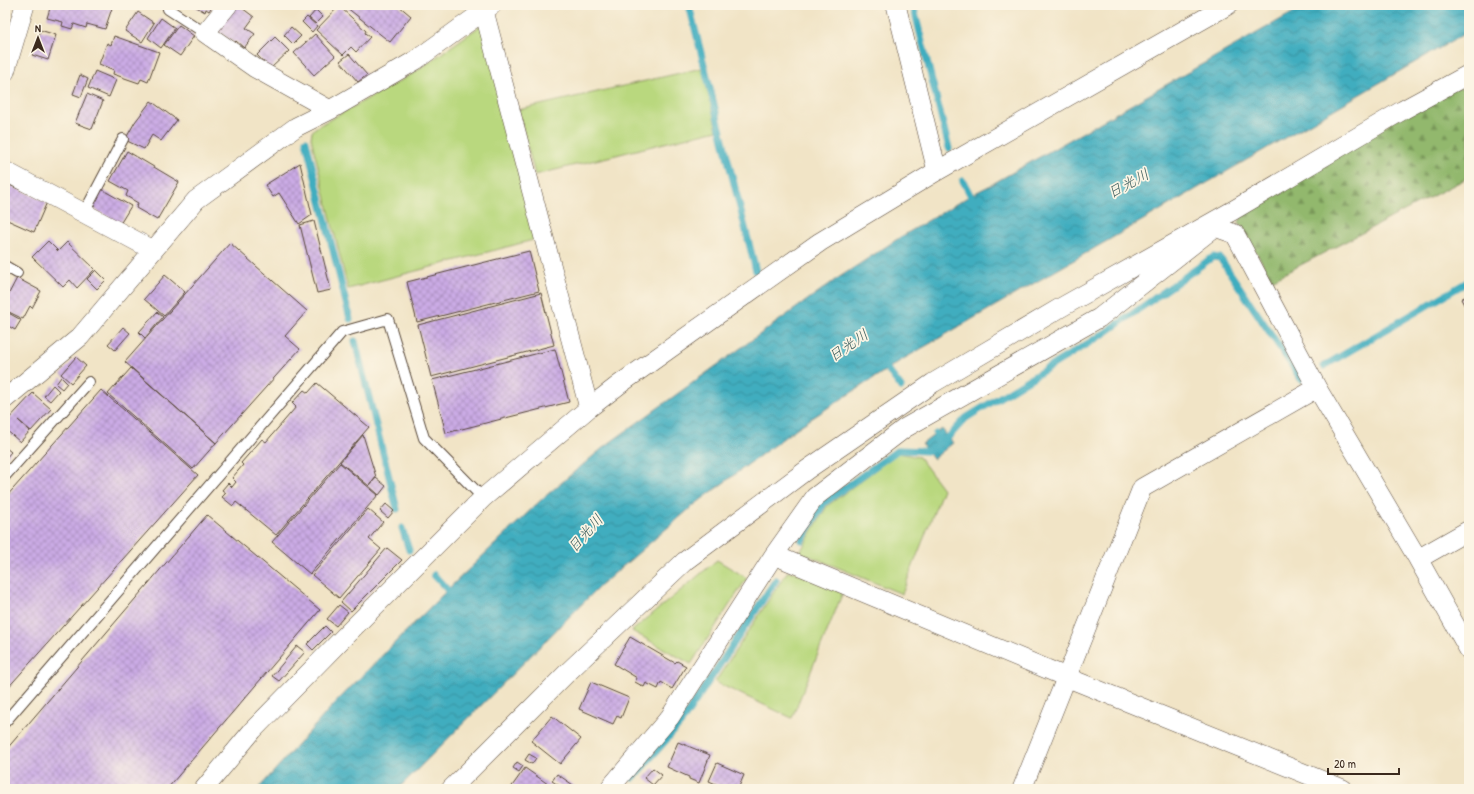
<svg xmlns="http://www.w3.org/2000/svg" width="1474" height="794" viewBox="0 0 1474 794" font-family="'Patrick Hand','Klee One',sans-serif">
<defs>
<pattern id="forest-firs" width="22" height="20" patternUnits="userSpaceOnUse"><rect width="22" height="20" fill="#92b86d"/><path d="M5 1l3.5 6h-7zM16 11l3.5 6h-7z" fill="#789659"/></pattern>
<pattern id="water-waves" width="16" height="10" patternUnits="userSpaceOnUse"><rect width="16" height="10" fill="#41adbf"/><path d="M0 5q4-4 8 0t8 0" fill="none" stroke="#388d9b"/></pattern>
<pattern id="building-cross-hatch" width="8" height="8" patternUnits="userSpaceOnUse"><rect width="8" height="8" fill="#cbabe5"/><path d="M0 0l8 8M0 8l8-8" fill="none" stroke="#a68bb9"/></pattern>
</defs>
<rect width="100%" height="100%" fill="#fcf5e5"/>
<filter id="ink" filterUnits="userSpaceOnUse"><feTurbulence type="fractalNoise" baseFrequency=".025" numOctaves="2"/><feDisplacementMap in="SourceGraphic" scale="8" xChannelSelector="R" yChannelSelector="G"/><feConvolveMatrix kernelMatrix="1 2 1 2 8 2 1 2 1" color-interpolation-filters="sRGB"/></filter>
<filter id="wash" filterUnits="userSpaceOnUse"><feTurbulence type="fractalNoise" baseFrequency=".012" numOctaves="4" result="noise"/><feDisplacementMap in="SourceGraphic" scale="16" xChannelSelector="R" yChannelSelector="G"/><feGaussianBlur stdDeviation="0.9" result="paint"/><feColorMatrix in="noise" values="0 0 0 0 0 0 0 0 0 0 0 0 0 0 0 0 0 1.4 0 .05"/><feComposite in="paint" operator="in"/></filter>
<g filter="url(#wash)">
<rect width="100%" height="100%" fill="#f1e4c6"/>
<path fill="#b9d87e" stroke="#7a814e" d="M483,24L540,233L533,240L348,289L311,138L312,132L315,128L414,73Z
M702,68L717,130L535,175L518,110Z
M898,453L919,457L943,489L902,594L800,552L827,506Z
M717,560L747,578L691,664L632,631Z
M787,572H795L843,592L792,718L715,682Z"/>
<path fill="url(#forest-firs)" stroke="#667146" d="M1452,87L1468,90L1469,91V177L1272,280L1239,222L1246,207Z"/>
<path fill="url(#water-waves)" stroke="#3e6c6e" d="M1306,5H1469V31L900,361L797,428L694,505L600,586L398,789H258L334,704L447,590L542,499L605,446L835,280L899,238L971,195L987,187Z
M942,429L953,443L933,459L922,444Z"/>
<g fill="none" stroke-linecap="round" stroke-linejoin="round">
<path stroke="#41adbf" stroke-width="7" d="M689,5L756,271
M913,5L949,148
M306,141L350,319
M963,181L975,204
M355,341L397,509
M882,362L901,387
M1324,366L1469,281
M936,434L943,443L966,418L1105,333L1213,257L1220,258L1301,379
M402,528L409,550
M802,540L824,503L898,450L928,451L936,447
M434,575L453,596
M633,778L681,723L776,580"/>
</g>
<g id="blocks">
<path fill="url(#building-cross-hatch)" d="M51,5H102L112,8L105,29L87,24L86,28L74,24L72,29L62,26L63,22L47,18Z
M193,5H213L209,11L206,9L205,12Z
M234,5H238L254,17L246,28L255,34L244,48L236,41L234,43L215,29Z
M348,5H398L411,16L390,42L346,7Z
M339,6L366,31L365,33L370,37L356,52L351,47L343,55L316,30Z
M316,10L323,17L316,24L309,18Z
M138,12L154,23L142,42L125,31Z
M307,17L317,26L312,32L302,22Z
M161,18L175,28L161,48L148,38Z
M179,25L194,36L180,56L164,45Z
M291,27L301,36L293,44L284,35Z
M40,30L56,35L48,60L32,55Z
M315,34L335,56L314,75L294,53Z
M114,36L159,52L148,82L141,79L139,83L113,74L114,70L99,64L107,43L111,45Z
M275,37L289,51L270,69L257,55Z
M349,54L367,75L358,82L340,61Z
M95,71L116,80L109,97L88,88Z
M80,75L88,79L81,97L73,94Z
M87,94L103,101L92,129L75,123Z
M151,101L177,120L161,141L152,135L144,149L125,140L135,122Z
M127,151L179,182L157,220L136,208L138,203L126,196L128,191L110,181Z
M300,163L312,215L299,224L279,193L273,197L265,185Z
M5,183L47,202L34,232L5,219Z
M101,189L131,206L120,224L91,207Z
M314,221L331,290L317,293L300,225Z
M48,241L58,251L67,242L95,269L77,288L70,280L63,287L32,257Z
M230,243L307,311L285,336L300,349L216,443L125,362Z
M529,251L539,291L417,322L407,282Z
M96,270L106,280L97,289L87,279Z
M165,275L185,292L164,316L144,299Z
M17,278L41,291L32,308L30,306L23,319L5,310V301Z
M541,293L554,345L431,377L418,325Z
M1469,294V314L1461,299Z
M5,311L21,320L15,330L5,324Z
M157,312L163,317L145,338L139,332Z
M123,327L130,333L115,350L108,344Z
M555,349L569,402L446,433L432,380Z
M76,357L86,366L71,383L61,374Z
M131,368L216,443L193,469L108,394Z
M61,377L67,383L62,389L56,384Z
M317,383L369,427L276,535L236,502L233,506L222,497L226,493L222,490L228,483L232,487L236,482L232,478L243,465L241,463L262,439L266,442L296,407L292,403L304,390L308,393Z
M53,385L59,391L50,401L44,396Z
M101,390L198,475L5,691V498Z
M33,393L51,409L31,431L18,420L30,431L20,442L5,429V423Z
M363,435L376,477L369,486L340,462Z
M5,447L11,452L5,459Z
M340,463L378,495L310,574L272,542Z
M376,478L386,486L379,495L369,486Z
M386,504L394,511L388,518L380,511Z
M368,509L383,522L369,539L381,549L339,598L312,575Z
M207,515L320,610L167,789H5V751Z
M387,548L402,560L351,611L341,602Z
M339,605L348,612L336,626L327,619Z
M325,626L331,632L313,650L307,644Z
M630,637L675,663L677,661L686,666L672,689L661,682L658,689L646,683L644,687L635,682L637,678L614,664Z
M297,646L305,652L279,681L272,676Z
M591,682L629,698L621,718L617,716L613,724L579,709Z
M552,716L581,739L560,764L531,741Z
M678,742L710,755L699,783L689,779V777L667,767Z
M529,754L536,758L532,764L525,760Z
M517,762L523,766L519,772L513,768Z
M717,763L744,775L738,789H727L709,781Z
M525,768L555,789H510Z
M653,768L662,775L653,785L644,778Z
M557,774L579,789H564L552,781Z"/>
</g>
</g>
<g filter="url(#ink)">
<use href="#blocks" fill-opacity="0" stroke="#564637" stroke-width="1"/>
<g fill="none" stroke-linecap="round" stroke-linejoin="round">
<g stroke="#564637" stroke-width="12">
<path id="service" d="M168,9L205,33
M84,213L123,139
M5,266L17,273
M5,476L89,382
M5,722L342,332L388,319L424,438L483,498"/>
</g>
<g stroke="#564637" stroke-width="20">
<path id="minor" d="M228,5L205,33L255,68L330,110
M896,5L937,171
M484,11L589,408
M5,72L25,5
M5,171L153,250
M5,399L80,337L196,200L296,127L330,110L416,60L492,5
M774,555L1066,677L1343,789
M1418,559L1469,530
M204,789L253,730L345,636L483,498L589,408L620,384L820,242L937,171L1228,5
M451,789L567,673L685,561L808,469L933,383L1060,308L1232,211L1403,110L1469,74
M609,789L670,717L774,555L815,497L905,428L1099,318L1215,227L1235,234L1317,388L1418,559L1469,650
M1022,789L1142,488L1317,388"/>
</g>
<use href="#service" stroke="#fff" stroke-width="10"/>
<use href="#minor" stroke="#fff" stroke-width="19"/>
</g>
</g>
<g text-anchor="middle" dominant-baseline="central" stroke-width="3.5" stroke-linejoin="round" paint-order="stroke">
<g font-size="15" font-style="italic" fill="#3d5e5e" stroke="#fcf5e5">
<text transform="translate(1128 183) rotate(-28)">日光川</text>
<text transform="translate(848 345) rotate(-34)">日光川</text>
<text transform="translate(585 533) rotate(-48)">日光川</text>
</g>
</g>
<rect width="1474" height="794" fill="none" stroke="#fcf5e5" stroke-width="20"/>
<g transform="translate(38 38)" stroke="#fcf5e5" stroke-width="3" paint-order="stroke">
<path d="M0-3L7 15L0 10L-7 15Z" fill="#3b2a1e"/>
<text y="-6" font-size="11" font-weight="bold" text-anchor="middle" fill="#3b2a1e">N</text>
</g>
<path d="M1328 768v6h71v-6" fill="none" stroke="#3b2a1e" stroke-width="2"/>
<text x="1334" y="768" font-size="12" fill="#3b2a1e" stroke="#fcf5e5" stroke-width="3" paint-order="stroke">20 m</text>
</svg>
